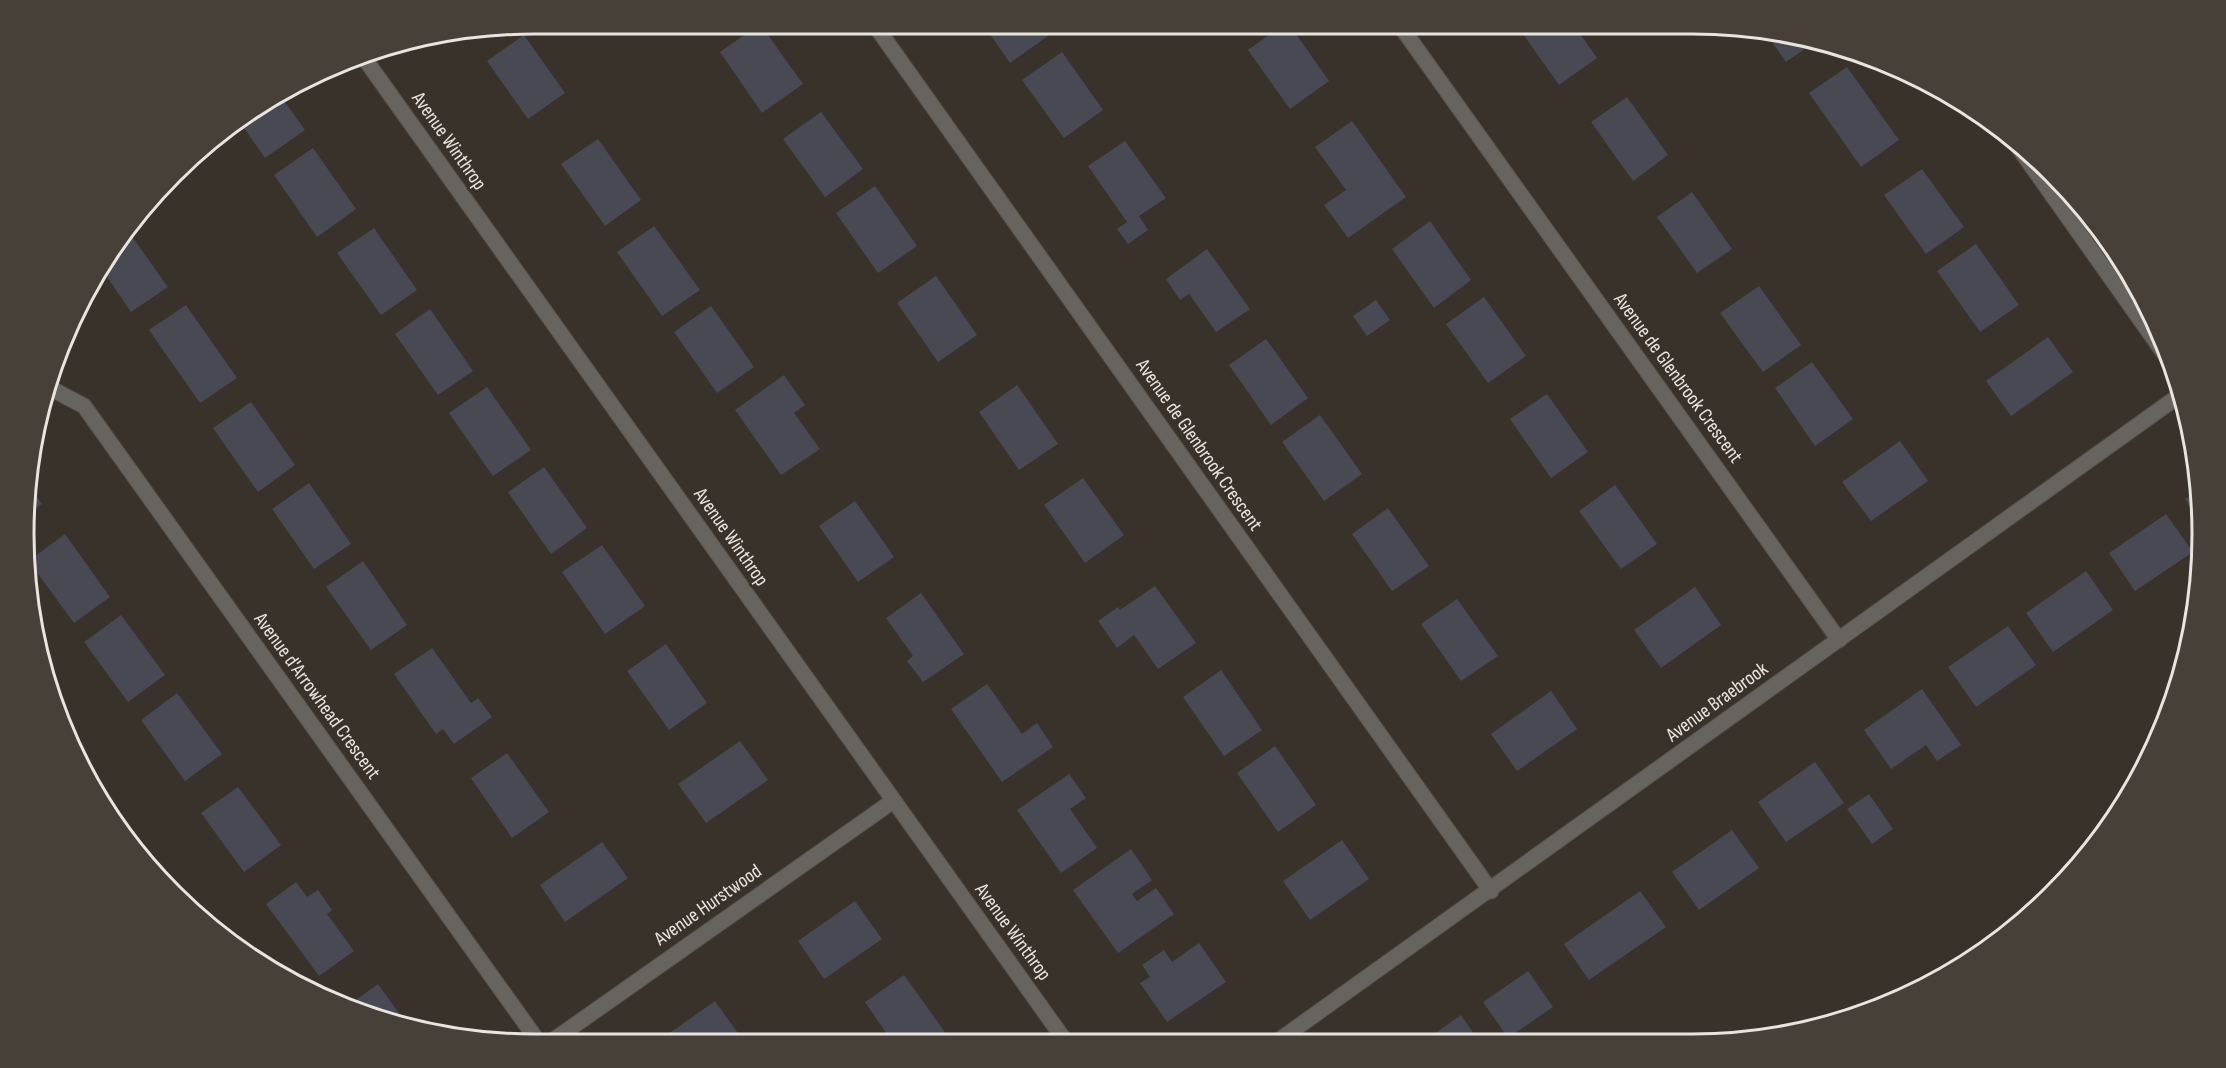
<svg xmlns="http://www.w3.org/2000/svg" width="2226" height="1068" viewBox="0 0 2226 1068" font-family="'Sofia Sans Condensed',sans-serif">
<rect width="100%" height="100%" fill="#39322a"/>
<path fill="#484953" d="M760,24L803,84L762,113L720,52Z
M983,24H1040L1048,36L1010,63Z
M1284,24H1289L1329,81L1290,109L1248,50Z
M1522,24H1573L1597,58L1559,85L1518,27Z
M1764,31L1792,34L1816,41L1786,62Z
M524,35L565,93L528,119L487,61Z
M1062,52L1103,110L1064,138L1022,80Z
M1847,67L1899,140L1861,167L1809,93Z
M1627,97L1668,155L1633,181L1591,122Z
M282,98L305,130L265,158L239,121Z
M821,112L863,169L825,197L783,139Z
M1352,121L1406,197L1348,238L1324,205L1346,190L1315,147Z
M598,139L641,200L605,226L561,164Z
M1125,141L1166,198L1139,216L1148,230L1128,244L1117,229L1127,222L1088,166Z
M313,148L356,209L317,237L274,175Z
M1922,169L1964,227L1926,254L1884,195Z
M875,186L917,246L878,273L836,213Z
M1692,192L1732,249L1697,273L1657,217Z
M1430,221L1471,280L1434,308L1392,249Z
M654,226L700,290L662,316L617,252Z
M374,228L417,290L381,315L337,253Z
M128,231L168,287L131,312L101,268L110,251Z
M1976,244L2019,305L1980,332L1937,271Z
M1207,249L1250,309L1216,332L1189,294L1180,300L1166,279Z
M936,276L977,335L938,362L897,303Z
M1759,286L1801,345L1763,372L1720,313Z
M1484,297L1526,356L1488,383L1446,324Z
M1376,300L1390,320L1367,336L1353,316Z
M186,305L237,378L200,403L149,330Z
M711,306L754,367L717,393L674,332Z
M430,309L473,371L438,395L395,334Z
M2048,337L2073,372L2011,416L1986,381Z
M1266,339L1308,398L1271,425L1229,365Z
M1812,362L1853,419L1815,446L1775,388Z
M784,375L805,405L794,413L820,449L781,475L735,410Z
M1017,385L1058,444L1019,470L979,412Z
M487,387L531,450L493,476L449,413Z
M1547,394L1588,452L1551,478L1510,419Z
M251,402L295,465L258,492L213,428Z
M1320,415L1362,474L1324,501L1282,442Z
M1900,441L1928,481L1871,521L1842,482Z
M544,467L587,528L551,554L508,492Z
M1083,478L1124,535L1085,563L1044,505Z
M309,483L351,544L314,569L272,509Z
M1615,485L1657,544L1621,569L1579,511Z
M32,490L42,504L31,511Z
M2198,491L2201,521V522L2185,499Z
M855,501L894,557L858,582L819,526Z
M1388,508L1429,566L1392,591L1352,534Z
M2166,514L2193,552L2135,591L2109,553Z
M65,534L110,597L74,623L30,563V560Z
M602,545L645,606L605,634L562,572Z
M363,561L407,625L371,650L326,587Z
M2086,571L2113,610L2053,652L2026,613Z
M1155,586L1196,643L1158,669L1134,635L1117,648L1098,621L1118,607L1120,610Z
M1695,587L1721,625L1661,668L1634,630Z
M921,593L964,654L923,682L907,661L913,656L886,618Z
M1457,599L1498,656L1461,681L1421,624Z
M121,615L165,675L128,702L84,642Z
M2008,626L2036,665L1976,707L1948,667Z
M666,644L707,703L669,730L627,671Z
M432,648L471,703L478,698L492,717L454,744L443,729L436,734L394,674Z
M1221,670L1262,730L1224,756L1183,697Z
M987,684L1022,734L1037,723L1053,747L1002,782L951,709Z
M1922,689L1961,745L1937,761L1926,745L1891,769L1864,730Z
M1551,691L1577,729L1517,771L1491,734Z
M177,693L222,754L185,781L141,720Z
M740,741L768,780L706,823L678,784Z
M1275,746L1316,805L1278,832L1237,773Z
M507,753L549,812L512,838L471,778Z
M1815,762L1844,803L1786,842L1758,802Z
M1069,774L1086,798L1070,809L1097,848L1061,873L1017,810Z
M238,787L281,845L244,872L201,813Z
M1869,794L1893,829L1872,844L1847,809Z
M1732,830L1759,868L1699,910L1672,872Z
M1342,840L1369,879L1310,920L1283,881Z
M602,842L628,878L565,922L540,885Z
M1131,849L1152,880L1132,894L1137,901L1156,888L1174,914L1118,953L1073,890Z
M296,882L307,897L318,890L332,910L327,914L354,951L319,976L266,904Z
M1640,891L1666,927L1589,980L1564,944Z
M855,901L882,939L824,979L798,941Z
M1199,943L1226,982L1167,1022L1140,983L1150,977L1142,965L1164,950L1172,962Z
M1528,971L1553,1007L1508,1038L1483,1002Z
M904,975L947,1035L937,1043H893L865,1002Z
M378,984L409,1027L346,1007Z
M715,1001L742,1039L737,1043L654,1044Z
M1461,1015L1479,1041H1424Z"/>
<g fill="none" stroke-linecap="round" stroke-linejoin="round">
<g stroke="#554e47" stroke-width="17">
<path id="street" d="M874,24L1491,891
M1399,24L1839,640
M362,55L1066,1042
M2014,141L2171,363
M48,387L84,406L540,1044
M1278,1041L2180,395
M548,1044L893,801"/>
</g>
<use href="#street" stroke="#67645f" stroke-width="15"/>
</g>
<g text-anchor="middle" dominant-baseline="central" stroke-width="6" stroke-linejoin="round" paint-order="stroke">
<g font-size="20" fill="#e8e4df" stroke="#39322a">
<text transform="translate(449 141) rotate(55)">Avenue Winthrop</text>
<text transform="translate(1678 378) rotate(54)">Avenue de Glenbrook Crescent</text>
<text transform="translate(1199 445) rotate(55)">Avenue de Glenbrook Crescent</text>
<text transform="translate(731 537) rotate(55)">Avenue Winthrop</text>
<text transform="translate(317 696) rotate(54)">Avenue d'Arrowhead Crescent</text>
<text transform="translate(1717 702) rotate(-36)">Avenue Braebrook</text>
<text transform="translate(708 905) rotate(-35)">Avenue Hurstwood</text>
<text transform="translate(1013 932) rotate(54)">Avenue Winthrop</text>
</g>
</g>
<path d="M0 0H2226V1068H0ZM534 34H1692A500 500 0 0 1 2192 534V534A500 500 0 0 1 1692 1034H534A500 500 0 0 1 34 534V534A500 500 0 0 1 534 34Z" fill="#474038" fill-rule="evenodd"/>
<path fill="none" stroke="#e8e4df" stroke-width="3" d="M534 34H1692A500 500 0 0 1 2192 534V534A500 500 0 0 1 1692 1034H534A500 500 0 0 1 34 534V534A500 500 0 0 1 534 34Z"/>
</svg>
